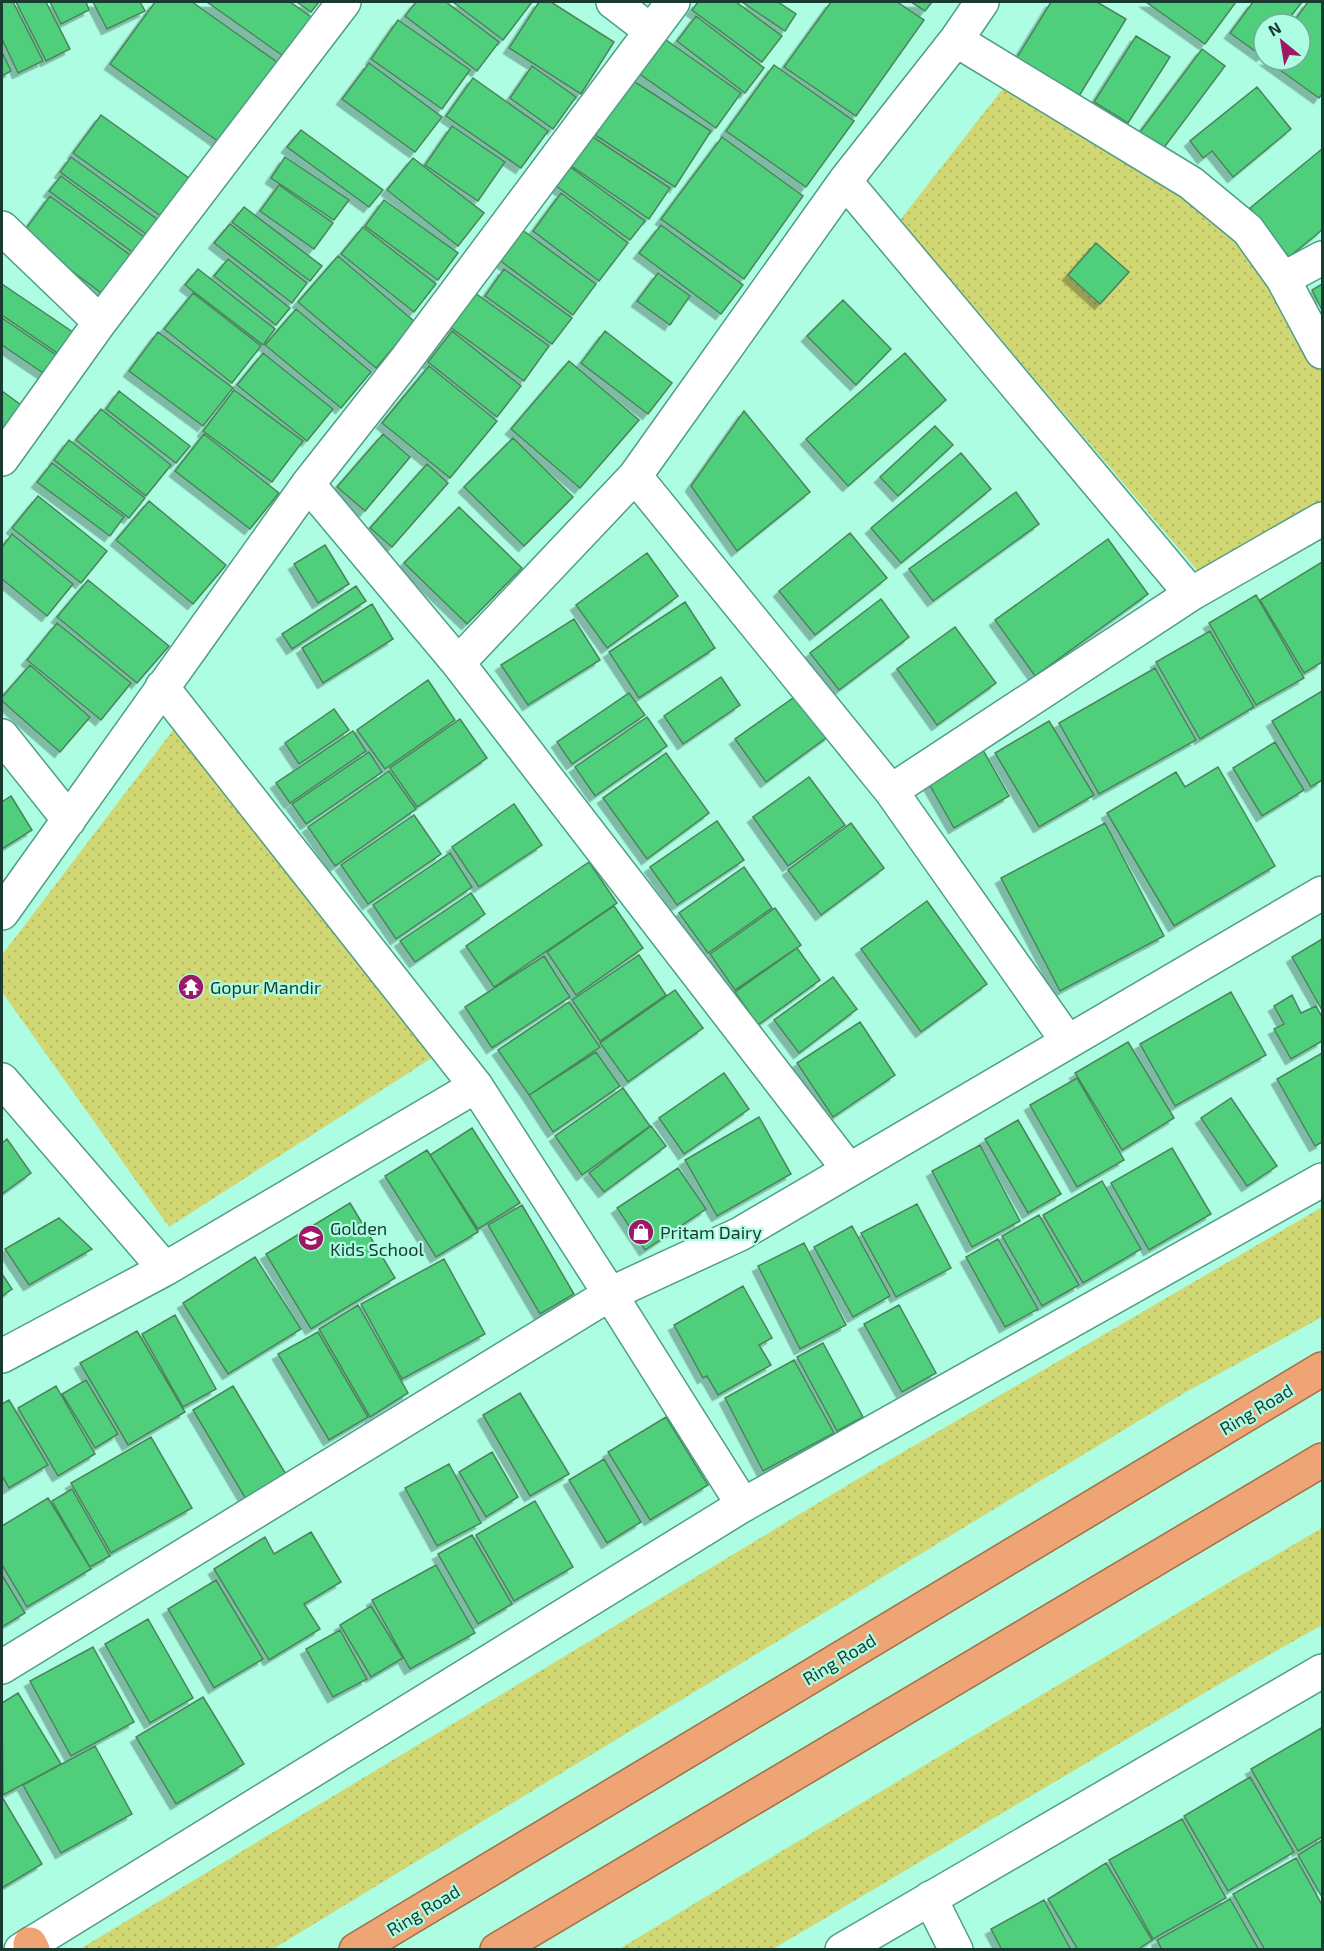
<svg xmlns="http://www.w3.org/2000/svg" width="1324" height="1951" viewBox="0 0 1324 1951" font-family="'Exo 2',sans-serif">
<defs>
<pattern id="grass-dots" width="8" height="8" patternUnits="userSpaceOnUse" patternTransform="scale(1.5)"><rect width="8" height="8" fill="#d1d773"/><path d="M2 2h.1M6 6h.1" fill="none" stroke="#b3b964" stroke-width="1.8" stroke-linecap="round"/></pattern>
<filter id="shadow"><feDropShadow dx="-5.5" dy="5.5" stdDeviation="0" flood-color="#0004"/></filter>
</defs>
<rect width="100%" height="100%" fill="#adfde3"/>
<path fill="url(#grass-dots)" d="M1012,77L1182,181L1269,267L1322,369V501L1198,571L900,220Z
M183,717L435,1056L169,1227L2,992V955Z
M1322,1207V1317L1186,1392L273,1949H80L886,1462Z
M1322,1528V1625L1250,1666L773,1949H619L1221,1587Z"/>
<path fill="#50ce7b" stroke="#4b835a" stroke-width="1.5" filter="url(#shadow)" d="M2,2H13L43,61L18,73L2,39Z
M16,2H46L70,49L46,61Z
M50,2H86L89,10L61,24Z
M93,2H140L145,11L107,29Z
M155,2H192L277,62L219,142L110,64Z
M207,2H290L314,19L286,58Z
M297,2H319L311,12Z
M416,2H446L499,42L477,71L405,16Z
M453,2H532L503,40Z
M539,2H551L614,42L581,94L509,48Z
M698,2H736L782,36L762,62L692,10Z
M742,2H778L796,14L785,31Z
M831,2H897L924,20L856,116L784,67Z
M911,2H932L925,11Z
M1051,2H1097L1126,19L1076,101L1013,64Z
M1146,2H1236L1205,44Z
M1253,2H1302L1285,24H1264V54L1262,56L1230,33Z
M1308,2H1322V94L1319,98L1266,60H1300V24H1292Z
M696,16L764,68L745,93L677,41Z
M398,20L470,70L442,109L371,59Z
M659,35L741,93L716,128L634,70Z
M1136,36L1170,57L1128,123L1094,102Z
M1202,49L1225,66L1157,157L1134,140Z
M2,52L11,71L2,76Z
M369,63L442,117L415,152L342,99Z
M774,65L854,121L806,187L726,131Z
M532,66L576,97L553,129L510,98Z
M473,78L548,131L521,168L446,116Z
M632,80L711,131L675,187L595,135Z
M1257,87L1291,129L1233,177L1212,151L1203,158L1190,141Z
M101,115L193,181L165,219L73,153Z
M452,126L505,162L478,201L425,165Z
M301,130L383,190L369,207L287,147Z
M590,135L670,188L649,219L570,165Z
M722,137L803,196L744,279L661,219Z
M1322,149V230L1289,257L1250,208Z
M71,157L164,224L153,239L60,172Z
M285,157L349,200L334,220L271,178Z
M413,158L484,213L458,246L387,190Z
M566,164L645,221L630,240L552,183Z
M61,176L155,245L143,260L49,191Z
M279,185L333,223L314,249L260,211Z
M561,193L628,243L599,281L533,231Z
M50,196L137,260L108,298L22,234Z
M384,200L458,253L438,280L365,226Z
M244,207L322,266L310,281L232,222Z
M230,224L307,283L292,303L214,243Z
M661,225L743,285L721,314L639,253Z
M363,227L436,284L414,312L341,254Z
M521,229L596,284L573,315L498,259Z
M1096,243L1129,272L1100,304L1068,275Z
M338,256L415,322L376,368L298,302Z
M228,259L290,308L276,325L214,276Z
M198,269L275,329L263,345L185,285Z
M504,269L572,318L552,344L485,296Z
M658,273L690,296L670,325L637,301Z
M2,284L80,337L66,359L2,315Z
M1322,284V310L1312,290Z
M193,293L261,346L232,383L164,329Z
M475,293L549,346L524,381L450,327Z
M843,300L891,349L856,385L807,336Z
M296,309L371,372L341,408L265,345Z
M2,318L62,359L49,377L2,345Z
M452,331L521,386L497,417L428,362Z
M605,331L672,383L648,414L581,363Z
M158,332L233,388L203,426L129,371Z
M263,353L333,409L307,441L237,385Z
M905,353L946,400L848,486L806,439Z
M569,361L639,420L580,488L511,429Z
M429,366L497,421L450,478L382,423Z
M234,390L303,441L272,482L203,431Z
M2,391L21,405L2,432Z
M119,391L190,446L176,463L106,409Z
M101,409L171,465L146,496L76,440Z
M744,411L810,492L737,551L691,486Z
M935,426L953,445L898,496L880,477Z
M204,434L279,493L250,529L175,471Z
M383,434L410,457L365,511L337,487Z
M513,438L573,497L524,546L464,487Z
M69,440L145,498L129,518L54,460Z
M961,453L991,489L901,563L871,528Z
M52,463L124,517L110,536L37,482Z
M427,464L448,483L392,547L370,528Z
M1016,492L1039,524L933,601L909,569Z
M38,496L107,551L81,583L12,528Z
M149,501L226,565L193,604L116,540Z
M459,507L522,568L467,624L404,563Z
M850,533L887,578L815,635L779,591Z
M12,534L73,584L47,616L2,579V547Z
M1108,539L1148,594L1035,676L995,620Z
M325,545L349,584L318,603L294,564Z
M647,553L678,596L607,648L576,605Z
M1322,562V662L1304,673L1260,600Z
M88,580L169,646L137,683L57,617Z
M356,586L366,601L292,649L282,634Z
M1256,595L1304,678L1256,705L1209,623Z
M881,599L909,637L839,690L810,653Z
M685,602L715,648L639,698L609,652Z
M372,604L393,639L323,683L302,648Z
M574,619L600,660L528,705L501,665Z
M57,623L131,683L101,720L27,660Z
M955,627L996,683L937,725L897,669Z
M1210,631L1254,707L1200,739L1156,662Z
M30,665L90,717L60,752L2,701V697Z
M1155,668L1196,740L1099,794L1059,723Z
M721,677L740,705L683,744L664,716Z
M428,680L455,720L385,769L357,730Z
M1322,691V780L1311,787L1272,721Z
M629,693L645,715L572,764L557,742Z
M800,693L830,735L766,782L735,739Z
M334,709L349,730L299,764L285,743Z
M647,717L667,746L595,796L575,767Z
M460,719L487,758L417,807L390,768Z
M1049,721L1094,795L1039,827L995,753Z
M353,731L366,751L290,803L276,783Z
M1275,742L1304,790L1262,816L1233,768Z
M979,743L1009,796L954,828L924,775Z
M369,752L382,772L306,824L292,804Z
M666,753L709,813L647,859L603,798Z
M1218,767L1275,866L1174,926L1107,813L1176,772L1185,787Z
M389,771L416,809L335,866L308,827Z
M809,777L845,825L788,866L753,817Z
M11,796L32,830L2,849V802Z
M514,804L542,845L479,887L452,847Z
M414,815L441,854L368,904L341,865Z
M717,821L744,860L677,905L650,867Z
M851,823L884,868L821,915L788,870Z
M1105,823L1164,936L1060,991L1001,878Z
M450,853L472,887L396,939L373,905Z
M589,862L617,903L494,987L466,946Z
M744,867L772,908L708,953L679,913Z
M471,893L485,914L415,962L400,941Z
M927,901L987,984L921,1032L861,949Z
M614,906L643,948L576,995L547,952Z
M775,908L801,945L735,990L710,954Z
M1322,939V1010L1292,957Z
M797,948L820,980L758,1025L735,992Z
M639,955L666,995L600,1041L572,1000Z
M544,956L570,997L492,1048L465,1007Z
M833,977L857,1009L799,1053L774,1020Z
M675,990L703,1028L628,1082L600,1043Z
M1231,992L1266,1055L1175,1106L1140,1044Z
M1292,995L1301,1013L1316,1006L1322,1017V1041L1291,1059L1274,1029L1284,1024L1274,1006Z
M569,1002L600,1047L529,1095L498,1050Z
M860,1022L895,1075L833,1117L797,1063Z
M1128,1042L1174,1118L1122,1150L1075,1073Z
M596,1052L620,1086L553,1132L529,1095Z
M1322,1053V1142L1315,1146L1277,1079Z
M724,1073L749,1109L684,1154L659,1118Z
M1077,1078L1124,1160L1077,1187L1030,1105Z
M623,1088L650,1126L582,1175L555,1136Z
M1231,1098L1277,1166L1247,1186L1201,1118Z
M759,1117L791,1174L717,1216L685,1160Z
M1018,1120L1061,1194L1028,1213L985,1139Z
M651,1126L666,1146L604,1192L589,1173Z
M472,1128L520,1203L478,1229L430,1155Z
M7,1139L31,1173L2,1194V1143Z
M980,1145L1020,1221L972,1247L932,1171Z
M1172,1148L1211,1214L1149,1250L1111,1183Z
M427,1150L478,1232L436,1257L385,1176Z
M678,1168L706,1209L645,1250L617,1208Z
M1102,1181L1141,1249L1083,1283L1043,1215Z
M350,1203L395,1278L311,1329L266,1254Z
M917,1204L951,1268L896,1297L861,1233Z
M522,1205L574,1294L540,1314L488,1225Z
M1039,1215L1079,1285L1042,1306L1002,1236Z
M59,1218L92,1249L29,1285L5,1249Z
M852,1226L890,1296L853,1317L814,1247Z
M998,1239L1038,1309L1005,1327L966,1257Z
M804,1243L846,1325L800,1349L758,1266Z
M255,1257L301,1329L228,1374L183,1303Z
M444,1259L485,1334L402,1379L361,1304Z
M2,1274L12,1289L2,1296Z
M743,1286L772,1338L759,1345L771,1365L718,1395L707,1376L703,1378L674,1325Z
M358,1305L408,1393L370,1417L319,1329Z
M899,1305L936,1373L902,1392L864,1324Z
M175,1315L216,1389L183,1407L142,1334Z
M137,1331L185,1412L128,1445L80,1363Z
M318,1332L368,1417L329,1440L278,1354Z
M823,1343L863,1417L837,1431L797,1357Z
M794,1360L834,1433L763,1471L725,1398Z
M86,1380L118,1434L95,1448L62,1394Z
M56,1386L95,1454L58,1476L18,1408Z
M233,1386L287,1476L247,1501L193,1410Z
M520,1393L569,1474L530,1496L483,1415Z
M9,1400L48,1465L9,1488L2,1476V1404Z
M666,1417L708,1485L650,1520L608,1452Z
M151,1437L192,1508L111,1553L71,1483Z
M492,1452L518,1497L486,1517L459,1472Z
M604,1459L641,1522L607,1543L569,1480Z
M449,1464L481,1523L437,1546L405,1488Z
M72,1489L110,1556L90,1567L52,1501Z
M48,1498L91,1569L27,1607L2,1565V1526Z
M535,1501L573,1567L514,1601L476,1535Z
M311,1532L341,1582L304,1604L320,1629L269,1660L214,1569L265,1537L274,1554Z
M472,1535L512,1604L478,1624L438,1554Z
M436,1565L475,1633L410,1669L372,1600Z
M2,1575L25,1613L2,1627Z
M216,1580L263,1659L214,1688L168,1609Z
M371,1606L403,1658L371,1677L340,1625Z
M148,1619L193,1698L150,1723L105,1644Z
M340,1630L367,1679L333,1697L306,1649Z
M93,1647L134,1722L71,1756L30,1681Z
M18,1693L61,1764L3,1795L2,1703Z
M203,1697L244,1764L176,1804L136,1737Z
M1321,1728L1322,1731V1837L1298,1851L1251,1769Z
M95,1746L132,1814L61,1853L23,1785Z
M1250,1777L1294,1852L1228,1891L1184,1816Z
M2,1797L42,1864L2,1888Z
M1182,1819L1226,1898L1153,1939L1109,1860Z
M1322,1840V1897L1298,1855Z
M1296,1858L1322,1905V1950H1265L1233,1894Z
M1106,1863L1152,1940L1137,1950H1078L1048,1899Z
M1230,1899L1259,1950H1162L1157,1940Z
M1044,1900L1071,1950H1002L991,1929Z"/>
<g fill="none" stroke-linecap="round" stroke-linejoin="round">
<g stroke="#4f9e87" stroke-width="36">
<path id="minor" d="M613,2L651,31
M956,40L1191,183L1248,230L1283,279L1322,352
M845,181L1191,594
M2,228L100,322
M1283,279L1322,258
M2,459L100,322L344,2
M635,476L891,791L1068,1042
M308,484L458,663L849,1170
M458,663L635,476L845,181L956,40L982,2
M162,687L476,1086L610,1294L743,1505
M2,736L69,820
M891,791L1191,594L1322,519
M2,913L308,484L405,361L673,2
M2,1080L165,1269
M2,1356L165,1269L476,1086
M2,1667L610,1294L740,1234L1322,893
M930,1898L956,1950
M842,1950L1322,1671"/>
</g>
<g stroke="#4f9e87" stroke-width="36">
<path id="tertiary" d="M21,1950L743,1505L1322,1180"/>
</g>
<g stroke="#a07046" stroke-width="36">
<path id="trunk" d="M30,1944L33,1950
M356,1950L1322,1369
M497,1950L1322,1460"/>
</g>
<use href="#minor" stroke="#fff" stroke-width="33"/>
<use href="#tertiary" stroke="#fff" stroke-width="33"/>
<use href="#trunk" stroke="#eea474" stroke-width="33"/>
</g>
<defs>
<g id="temple-disc" transform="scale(1.35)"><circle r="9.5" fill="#9f1866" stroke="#adfde3"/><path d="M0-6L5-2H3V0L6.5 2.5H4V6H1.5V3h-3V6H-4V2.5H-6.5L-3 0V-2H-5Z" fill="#fff"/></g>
<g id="shop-disc" transform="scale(1.35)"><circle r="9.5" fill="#9f1866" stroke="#adfde3"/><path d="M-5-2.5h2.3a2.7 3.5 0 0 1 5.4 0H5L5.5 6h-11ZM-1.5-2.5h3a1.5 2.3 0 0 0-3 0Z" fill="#fff"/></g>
<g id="school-disc" transform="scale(1.35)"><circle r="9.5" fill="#9f1866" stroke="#adfde3"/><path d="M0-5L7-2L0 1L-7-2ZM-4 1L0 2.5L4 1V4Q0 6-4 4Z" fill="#fff"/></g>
</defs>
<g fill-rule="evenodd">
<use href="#temple-disc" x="191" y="987"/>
<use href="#shop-disc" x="641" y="1232"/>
<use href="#school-disc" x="311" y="1238"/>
</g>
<g text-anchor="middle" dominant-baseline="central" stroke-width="4.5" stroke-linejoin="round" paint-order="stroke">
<g font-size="18" fill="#183a30" stroke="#adfde3" text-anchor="start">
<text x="210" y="987">Gopur Mandir</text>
<text x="330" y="1228">Golden<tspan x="330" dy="21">Kids School</tspan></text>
<text x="660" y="1232">Pritam Dairy</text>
</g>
<g font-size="18" fill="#183a30" stroke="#adfde3">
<text transform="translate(1256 1409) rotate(-31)">Ring Road</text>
<text transform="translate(839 1659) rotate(-31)">Ring Road</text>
<text transform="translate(423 1910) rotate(-31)">Ring Road</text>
</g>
</g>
<rect width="1324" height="1951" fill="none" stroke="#183a30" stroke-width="6"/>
<g transform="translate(1282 42) rotate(330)"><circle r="28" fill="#adfde3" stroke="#71af9b" stroke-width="1.5"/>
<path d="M0-4.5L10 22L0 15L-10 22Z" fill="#9f1866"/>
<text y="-9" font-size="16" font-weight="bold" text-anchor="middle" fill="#183a30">N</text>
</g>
</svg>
